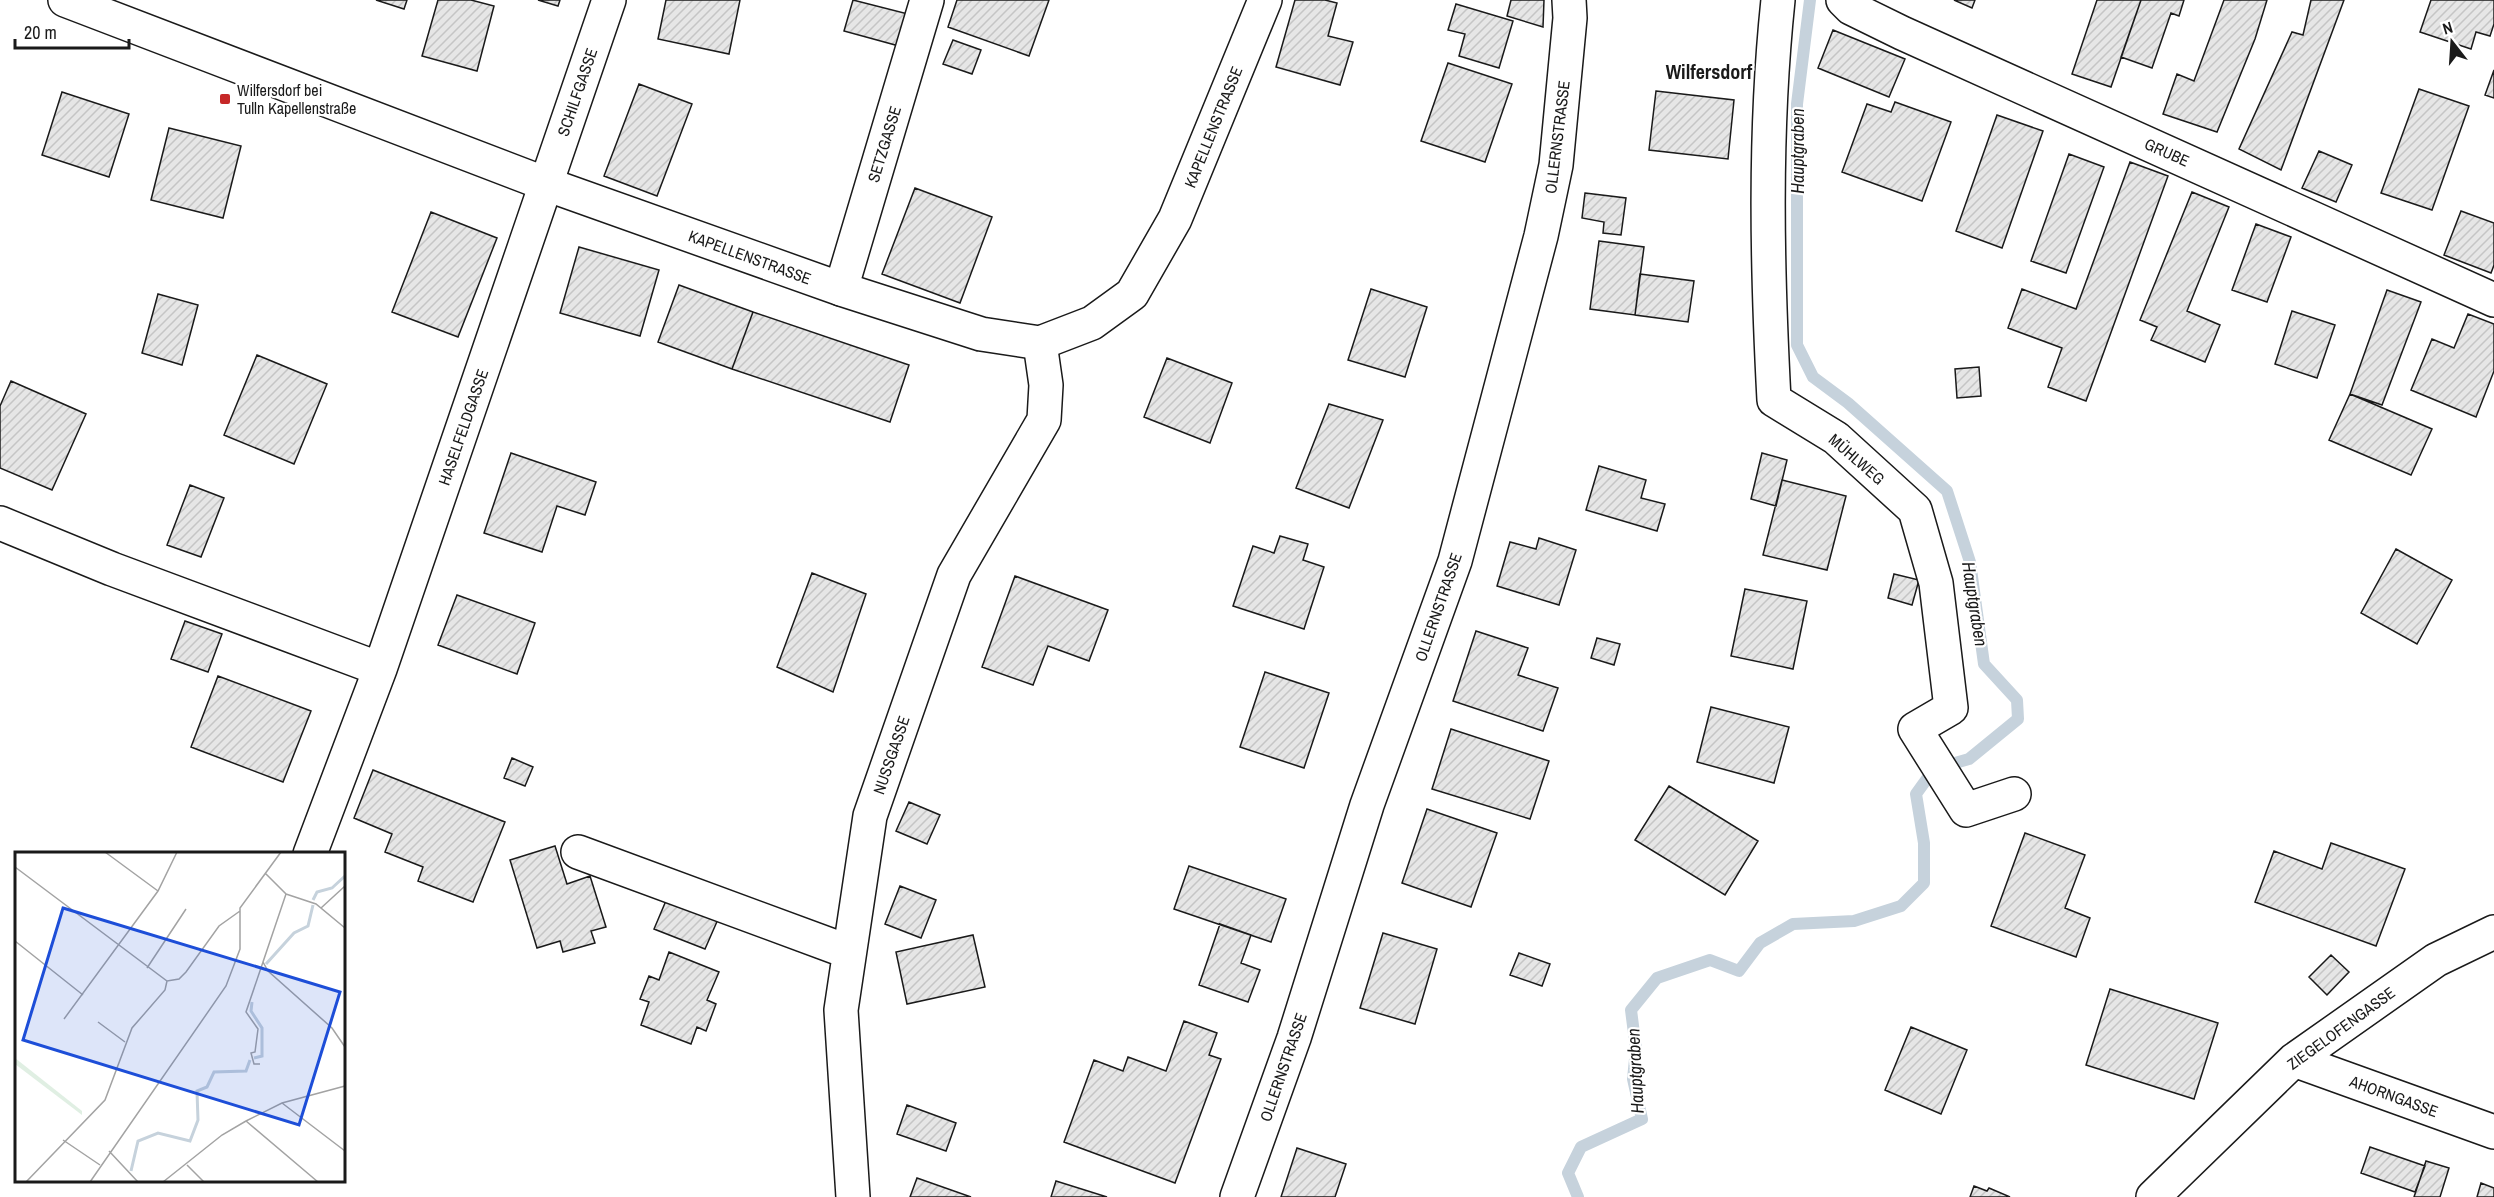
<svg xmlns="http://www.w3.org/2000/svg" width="2494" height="1197" viewBox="0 0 2494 1197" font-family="'Archivo Narrow',sans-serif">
<defs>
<pattern id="building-hatch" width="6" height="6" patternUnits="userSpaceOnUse" patternTransform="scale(1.5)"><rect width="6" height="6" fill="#e6e6e6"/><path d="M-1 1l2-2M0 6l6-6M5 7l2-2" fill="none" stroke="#c5c5c5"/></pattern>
</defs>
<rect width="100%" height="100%" fill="#fff"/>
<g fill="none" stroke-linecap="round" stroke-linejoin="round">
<path stroke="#c6d2dc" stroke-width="12" d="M1578,1197L1568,1173L1581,1147L1642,1119L1633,1079L1636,1049L1631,1010L1657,978L1710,960L1739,971L1760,943L1793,924L1854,921L1901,906L1924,883V843L1916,794L1934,769L1969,759L2018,719L2017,700L1984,664L1970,562L1947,491L1848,403L1813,377L1797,345V104L1810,0"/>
</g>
<path fill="url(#building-hatch)" stroke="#1a1a1a" stroke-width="1.5" d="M376,0H407L404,9Z
M438,0H471L494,6L477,71L422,56Z
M538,0H560L558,6Z
M666,0H740L729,54L658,39Z
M853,0L908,14L899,46L844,31Z
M957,0H1049L1029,56L948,27Z
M1295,0H1325L1337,3L1328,36L1353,42L1340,85L1276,67Z
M1511,0H1544L1543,27L1507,16Z
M1954,0H1975L1972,8Z
M2097,0H2141L2111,87L2072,74Z
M2141,0H2184L2179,16L2171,13L2152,68L2121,57Z
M2224,0H2267L2255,39L2217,132L2163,114L2177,74L2194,81Z
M2311,0H2344L2281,170L2239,149L2292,32L2303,35Z
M2431,0H2494V24L2490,36L2476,32L2471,49L2420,32Z
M1456,4L1513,21L1499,68L1459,56L1465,34L1448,30Z
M1833,30L1905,59L1889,97L1818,68Z
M953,40L981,50L972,74L943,64Z
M1448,63L1512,84L1485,162L1421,141Z
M2494,70V98L2485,95Z
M639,84L692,104L657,196L604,176Z
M2419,89L2469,106L2432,210L2381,193Z
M1656,91L1734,100L1728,159L1649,150Z
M62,92L129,114L109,177L42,155Z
M1895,102L1951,122L1922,201L1842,172L1867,104L1891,112Z
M1997,115L2043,131L2002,248L1956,231Z
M169,128L241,146L223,218L151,200Z
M2319,151L2352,165L2336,202L2302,188Z
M2069,154L2104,167L2066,273L2031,261Z
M2130,162L2168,176L2086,401L2048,387L2062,348L2008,328L2022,289L2076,309Z
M915,188L992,217L960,303L882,274Z
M2192,192L2229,207L2187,311L2220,325L2205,362L2151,340L2157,327L2140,320Z
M1585,193L1626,198L1621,235L1603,233L1604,222L1582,218Z
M2461,211L2494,223V265L2491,273L2444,255Z
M431,212L497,238L458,337L392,312Z
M2256,224L2291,237L2267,302L2232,290Z
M1599,241L1644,247L1635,315L1590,309Z
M579,247L659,270L640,336L560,313Z
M1640,274L1694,281L1688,322L1635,315Z
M679,285L753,312L732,369L658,342Z
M1371,289L1427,307L1405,377L1348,360Z
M2387,290L2421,302L2382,405L2350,394Z
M158,294L198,305L182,365L142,353Z
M2292,311L2335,325L2317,378L2275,364Z
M753,312L909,365L890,422L732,369Z
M2468,314L2494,324V371L2476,417L2411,390L2432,339L2454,348Z
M257,355L327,384L294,464L224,435Z
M1167,358L1232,383L1210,443L1144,417Z
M1979,367L1981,396L1957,398L1955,369Z
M11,381L86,414L52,490L0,468V406Z
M2350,394L2432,429L2411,475L2329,440Z
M1329,404L1383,420L1349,508L1296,488Z
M511,453L596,482L585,515L557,506L542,552L484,533Z
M1762,453L1787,460L1776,506L1751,499Z
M1599,466L1646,480L1641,498L1665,504L1657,531L1586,510Z
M1782,480L1846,496L1827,570L1763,555Z
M190,485L224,498L201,557L167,545Z
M1280,536L1308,544L1303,560L1324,567L1304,629L1233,606L1253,546L1274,553Z
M1539,538L1576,550L1559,605L1497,586L1510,542L1536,549Z
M2396,549L2452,580L2417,644L2361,613Z
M812,573L866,594L833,692L777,667Z
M1894,574L1919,580L1912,605L1888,598Z
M1015,576L1108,610L1089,661L1048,646L1033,685L982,667Z
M1745,589L1807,601L1793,669L1731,656Z
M457,595L535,623L517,674L438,645Z
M185,621L222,634L208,672L171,659Z
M1476,631L1528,648L1518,675L1558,688L1543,731L1453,701Z
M1597,638L1620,644L1614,665L1591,658Z
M1265,672L1329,693L1304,768L1240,747Z
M218,676L311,711L283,782L191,747Z
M1711,707L1789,727L1774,783L1697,762Z
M1451,729L1549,761L1530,819L1432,789Z
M512,758L533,767L525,786L504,778Z
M373,770L505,822L473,902L418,881L423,867L385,852L392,834L354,818Z
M1669,786L1758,841L1725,895L1635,840Z
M909,802L940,815L927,844L896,831Z
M1427,809L1497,833L1471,907L1402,883Z
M2025,833L2085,855L2065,908L2090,918L2076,957L1991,926Z
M2331,843L2405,869L2376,946L2255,902L2274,851L2322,869Z
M555,846L567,884L590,876L606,927L591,931L595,943L563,952L560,941L537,948L510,860Z
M1189,866L1286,899L1271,942L1174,909Z
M900,886L936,900L921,938L885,924Z
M668,896L719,917L705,949L654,929Z
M1220,924L1251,935L1241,963L1260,970L1248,1002L1199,985Z
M1383,933L1437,949L1415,1024L1360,1008Z
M973,935L985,987L907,1004L896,952Z
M669,952L719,972L707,1000L716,1004L706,1031L697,1027L691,1044L641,1025L649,1002L640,999L649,976L659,980Z
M1519,953L1550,964L1542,986L1510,975Z
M2331,955L2349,972L2327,995L2309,977Z
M2110,989L2218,1023L2194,1099L2086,1065Z
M1184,1021L1217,1033L1209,1055L1221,1059L1175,1183L1064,1142L1094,1060L1123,1071L1128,1057L1166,1071Z
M1911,1027L1967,1050L1941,1114L1885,1090Z
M907,1105L956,1123L946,1151L897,1134Z
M2370,1147L2425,1166L2415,1192L2361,1173Z
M1297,1148L1346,1164L1335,1197H1281Z
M2426,1161L2449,1168L2440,1197H2414Z
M917,1178L971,1197H910Z
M1056,1181L1107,1197H1051Z
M2481,1183L2494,1188V1197H2477Z
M1974,1186L1987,1191L1989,1188L2010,1197H1970Z"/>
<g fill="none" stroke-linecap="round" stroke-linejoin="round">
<g stroke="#1a1a1a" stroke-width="36">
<path id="street" d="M1778,0C1764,133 1767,267 1774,400L1836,438L1915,510L1936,583L1951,708L1915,729L1966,810L2014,794
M1843,0L1851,8L1902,33L2494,300
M841,289L927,0
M0,523L112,569L380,669
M578,852L849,952
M310,854L380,669L609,0
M2294,1060L2494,1132
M853,1197L841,1010L870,816L954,575L1044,420L1046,385L1040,343
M2153,1197L2294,1060L2436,960L2494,932"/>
</g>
<g stroke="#1a1a1a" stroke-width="36">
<path id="secondary" d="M65,0L546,184L841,289L981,334L1040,343L1092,323L1132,294L1175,219L1265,0
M1237,1197L1294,1038L1367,805L1455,561L1541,236L1556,165L1570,18L1569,0"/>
</g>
<use href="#street" stroke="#fff" stroke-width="33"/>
<use href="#secondary" stroke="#fff" stroke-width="33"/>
</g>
<rect fill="#c62828" stroke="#fff" stroke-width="2" x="219" y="93" width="12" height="12" rx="3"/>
<g text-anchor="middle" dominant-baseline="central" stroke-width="4.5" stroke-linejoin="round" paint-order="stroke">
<g font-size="16" fill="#1a1a1a" stroke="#fff" text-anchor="start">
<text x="237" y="90">Wilfersdorf bei<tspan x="237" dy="18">Tulln Kapellenstraße</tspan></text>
</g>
<g font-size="16" fill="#1a1a1a" stroke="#fff">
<text transform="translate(577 92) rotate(-71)">SCHILFGASSE</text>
<text transform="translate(1213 127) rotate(-68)">KAPELLENSTRASSE</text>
<text transform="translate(1557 137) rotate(-83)">OLLERNSTRASSE</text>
<text transform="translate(884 144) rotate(-73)">SETZGASSE</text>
<text transform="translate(2167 152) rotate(24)">GRUBE</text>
<text transform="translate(750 257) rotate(20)">KAPELLENSTRASSE</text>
<text transform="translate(463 427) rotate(-71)">HASELFELDGASSE</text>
<text transform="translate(1857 459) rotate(41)">MÜHLWEG</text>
<text transform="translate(1438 607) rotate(-71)">OLLERNSTRASSE</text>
<text transform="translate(891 755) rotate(-71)">NUSSGASSE</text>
<text transform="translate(2341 1028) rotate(-36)">ZIEGELOFENGASSE</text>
<text transform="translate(1283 1067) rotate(-71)">OLLERNSTRASSE</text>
<text transform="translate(2394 1096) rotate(20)">AHORNGASSE</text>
</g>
<g font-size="18" font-style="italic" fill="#1a1a1a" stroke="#fff">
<text transform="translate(1797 151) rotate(-90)">Hauptgraben</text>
<text transform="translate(1975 604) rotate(81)">Hauptgraben</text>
<text transform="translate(1635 1071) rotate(-93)">Hauptgraben</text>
</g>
<g font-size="20" font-weight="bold" fill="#1a1a1a" stroke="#fff">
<text x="1709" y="71">Wilfersdorf</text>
</g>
</g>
<g transform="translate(15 852)">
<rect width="330" height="330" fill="#fff"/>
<path d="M0,206L67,259V263L0,212Z" fill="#e0efe3"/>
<path fill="none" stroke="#c6d2dc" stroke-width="3" d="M298,48L302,40L317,36L330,24M251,112L279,81L293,74L298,53M237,150L236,159L247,176V204L239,206M116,319L123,289L143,281L175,289L183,268L182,239L192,235L199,220L231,219L235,208"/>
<path fill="none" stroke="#a3a3a3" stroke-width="1.5" d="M90,0L143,39M0,15L152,129L164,127L171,120L204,74L225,59M250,21L271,42L248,110L253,119L317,176L330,195M271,42L301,52L330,76M306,56L330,34M0,89L68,143M132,116L171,57M49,167L143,39L162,0M83,170L110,190M245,212H239L236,201L240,200L243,177L231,160L248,110M267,251L330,299M231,269L303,330M48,288L85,313M94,299L123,330M172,313L189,330M11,330L90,248L117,176L150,138L152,129M75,330L211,134L225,97V56L266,0M148,330L207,283L231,269L267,251L330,234"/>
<path fill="#1d4ed8" fill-opacity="0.15" stroke="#1d4ed8" stroke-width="3" d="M48,56L325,140L284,273L8,188Z"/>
<rect width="330" height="330" fill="none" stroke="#1a1a1a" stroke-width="3"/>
</g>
<g transform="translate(2452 42) rotate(343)" stroke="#ffffff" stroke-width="4.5" paint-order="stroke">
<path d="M0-4.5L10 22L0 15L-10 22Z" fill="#1a1a1a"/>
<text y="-9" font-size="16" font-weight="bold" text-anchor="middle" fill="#1a1a1a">N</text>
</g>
<path d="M15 39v9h114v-9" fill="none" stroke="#1a1a1a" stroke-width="3"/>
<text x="24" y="39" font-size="18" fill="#1a1a1a" stroke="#ffffff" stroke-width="4.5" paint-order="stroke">20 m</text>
</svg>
